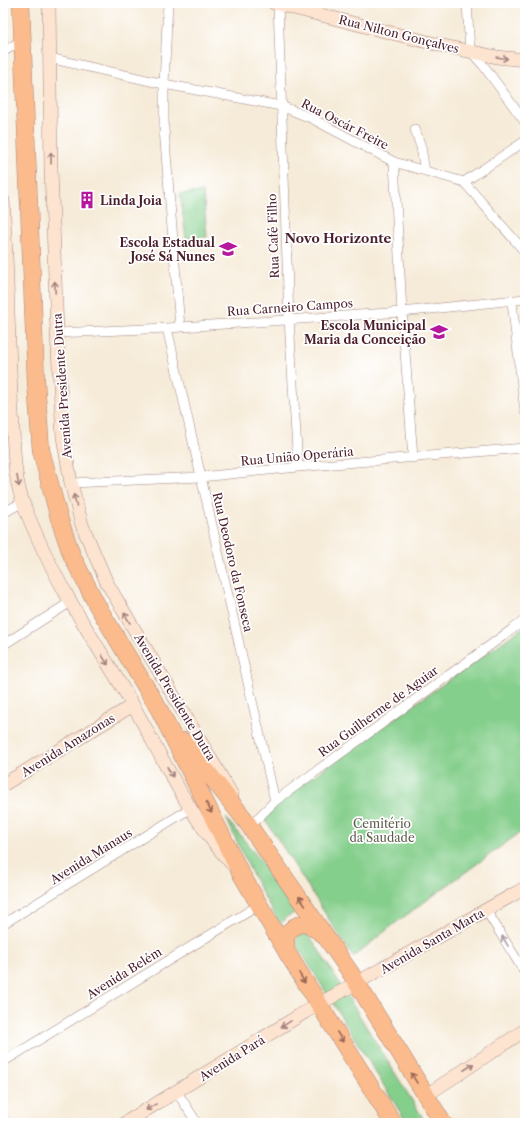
<svg xmlns="http://www.w3.org/2000/svg" width="528" height="1126" viewBox="0 0 528 1126" font-family="'Libre Caslon Text',serif">
<rect width="100%" height="100%" fill="#fff"/>
<filter id="ink" filterUnits="userSpaceOnUse"><feTurbulence type="fractalNoise" baseFrequency=".025" numOctaves="2"/><feDisplacementMap in="SourceGraphic" scale="8" xChannelSelector="R" yChannelSelector="G"/><feConvolveMatrix kernelMatrix="1 2 1 2 8 2 1 2 1" color-interpolation-filters="sRGB"/></filter>
<filter id="wash" filterUnits="userSpaceOnUse"><feTurbulence type="fractalNoise" baseFrequency=".012" numOctaves="4" result="noise"/><feDisplacementMap in="SourceGraphic" scale="16" xChannelSelector="R" yChannelSelector="G"/><feGaussianBlur stdDeviation="0.9" result="paint"/><feColorMatrix in="noise" values="0 0 0 0 0 0 0 0 0 0 0 0 0 0 0 0 0 1.4 0 .05"/><feComposite in="paint" operator="in"/></filter>
<g filter="url(#wash)">
<rect width="100%" height="100%" fill="#f6ebd8"/>
<path fill="#85cf8c" stroke="#68775c" d="M203,192L207,237L186,238L180,194Z
M525,626V829L398,921L353,957L265,819L281,799Z
M226,818L301,910L286,917L280,925L255,880Z
M302,933H306L310,936L426,1123H407L298,947L296,941L298,935Z"/>
</g>
<g filter="url(#ink)">
<g fill="none" stroke-linecap="round" stroke-linejoin="round">
<g stroke="#a08582" stroke-width="10">
<path id="street" d="M168,3L164,84V129L180,327
M467,3L470,51L483,65L525,122
M278,4L289,319L298,467
M3,52L22,40
M49,58L164,84L281,106L311,118L394,162L464,182L525,252
M415,129L421,147L425,171
M394,162L402,312L413,458
M464,182L525,141
M512,302L525,412
M167,328L275,801
M57,333L167,328L402,312L525,299
M71,483L201,477L298,467L525,448
M3,513L23,502
M3,645L69,603
M250,826L275,801L525,620
M486,910L525,973
M3,924L191,808
M3,1062L259,905
M177,1092L197,1123
M3,1119L5,1123"/>
</g>
<g stroke="#a08582" stroke-width="14">
<path id="secondary" d="M49,3L51,169L57,333L63,437L71,483L82,525L107,583L232,795
M274,3L439,45L497,57L525,60
M3,200C8,271 8,342 12,414C14,435 13,457 17,479C20,498 28,516 36,534C63,596 100,649 134,707C164,760 190,819 232,864
M3,785L133,705
M425,1096L525,1030
M125,1123L305,1012L525,888"/>
</g>
<g stroke="#a08582" stroke-width="18">
<path id="highway" d="M21,3L36,382L41,450L59,518L72,556L97,605L160,711L240,872L286,951L393,1123
M183,741L246,821L350,972L443,1123
M286,951V935C300,918 307,923 323,934"/>
</g>
<use href="#street" stroke="#fff" stroke-width="9"/>
<use href="#secondary" stroke="#fde4d1" stroke-width="13"/>
<use href="#highway" stroke="#fbbb8c" stroke-width="17"/>
</g>
<defs><path id="oneway-shaft" d="M-6 0H5M1.5-3L5.5 0L1.5 3" fill="none" stroke-width="1.6" stroke-linecap="round" stroke-linejoin="round"/></defs>
<g stroke="#a4827e">
<use href="#oneway-shaft" transform="translate(502 58) rotate(9)"/>
<use href="#oneway-shaft" transform="translate(51 158) rotate(-91)"/>
<use href="#oneway-shaft" transform="translate(55 287) rotate(-92)"/>
<use href="#oneway-shaft" transform="translate(18 481) rotate(79)"/>
<use href="#oneway-shaft" transform="translate(75 500) rotate(-105)"/>
<use href="#oneway-shaft" transform="translate(127 618) rotate(-120)"/>
<use href="#oneway-shaft" transform="translate(105 660) rotate(58)"/>
<use href="#oneway-shaft" transform="translate(170 772) rotate(61)"/>
<use href="#oneway-shaft" transform="translate(286 1024) rotate(148)"/>
<use href="#oneway-shaft" transform="translate(469 1067) rotate(-33)"/>
<use href="#oneway-shaft" transform="translate(151 1107) rotate(149)"/>
</g>
<g stroke="#9a6557">
<use href="#oneway-shaft" transform="translate(209 808) rotate(63)"/>
<use href="#oneway-shaft" transform="translate(302 901) rotate(-124)"/>
<use href="#oneway-shaft" transform="translate(302 978) rotate(59)"/>
<use href="#oneway-shaft" transform="translate(340 1037) rotate(58)"/>
<use href="#oneway-shaft" transform="translate(414 1078) rotate(-121)"/>
</g>
<use stroke="#ae9aa0" href="#oneway-shaft" transform="translate(505 941) rotate(-122)"/>
</g>
<defs>
<g id="building-bare" transform="scale(1.38)"><path d="M-4-6H4V6H1V3H-1V6H-4ZM-2.5-4.3h1.7v1.8h-1.7ZM.8-4.3h1.7v1.8H.8ZM-2.5-1h1.7V.8h-1.7ZM.8-1h1.7V.8H.8Z" fill="#b5179e" stroke="#fff" stroke-width="2.5" paint-order="stroke"/></g>
<g id="school-bare" transform="scale(1.38)"><path d="M0-5L7-2L0 1L-7-2ZM-4 1L0 2.5L4 1V4Q0 6-4 4Z" fill="#b5179e" stroke="#fff" stroke-width="2.5" paint-order="stroke"/></g>
</defs>
<g fill-rule="evenodd">
<use href="#building-bare" x="87" y="200"/>
<use href="#school-bare" x="228" y="249"/>
<use href="#school-bare" x="439" y="332"/>
</g>
<g text-anchor="middle" dominant-baseline="central" stroke-width="3.5" stroke-linejoin="round" paint-order="stroke">
<g font-size="12" fill="#4a1f2b" stroke="#fff">
<text transform="translate(399 34) rotate(14)">Rua Nilton Gonçalves</text>
<text transform="translate(345 124) rotate(27)">Rua Oscár Freire</text>
<text transform="translate(273 236) rotate(-92)">Rua Café Filho</text>
<text transform="translate(290 307) rotate(-4)">Rua Carneiro Campos</text>
<text transform="translate(62 386) rotate(-94)">Avenida Presidente Dutra</text>
<text transform="translate(297 456) rotate(-5)">Rua União Operária</text>
<text transform="translate(233 562) rotate(77)">Rua Deodoro da Fonseca</text>
<text transform="translate(175 697) rotate(59)">Avenida Presidente Dutra</text>
<text transform="translate(378 711) rotate(-36)">Rua Guilherme de Aguiar</text>
<text transform="translate(68 745) rotate(-32)">Avenida Amazonas</text>
<text transform="translate(91 856) rotate(-32)">Avenida Manaus</text>
<text transform="translate(432 941) rotate(-30)">Avenida Santa Marta</text>
<text transform="translate(124 973) rotate(-32)">Avenida Belém</text>
<text transform="translate(232 1058) rotate(-32)">Avenida Pará</text>
</g>
<g font-size="12" font-weight="bold" fill="#4a1f2b" stroke="#fff" text-anchor="end">
<text x="100" y="200" text-anchor="start">Linda Joia</text>
<text x="215" y="242">Escola Estadual<tspan x="215" dy="14">José Sá Nunes</tspan></text>
<text x="426" y="325">Escola Municipal<tspan x="426" dy="14">Maria da Conceição</tspan></text>
</g>
<g font-size="12" fill="#5f5d4d" stroke="#fff">
<text x="382" y="823">Cemitério<tspan x="382" dy="14">da Saudade</tspan></text>
</g>
<g font-size="13" font-weight="bold" fill="#4a1f2b" stroke="#fff">
<text x="338" y="238">Novo Horizonte</text>
</g>
</g>
<rect width="528" height="1126" fill="none" stroke="#fff" stroke-width="16"/>
</svg>
